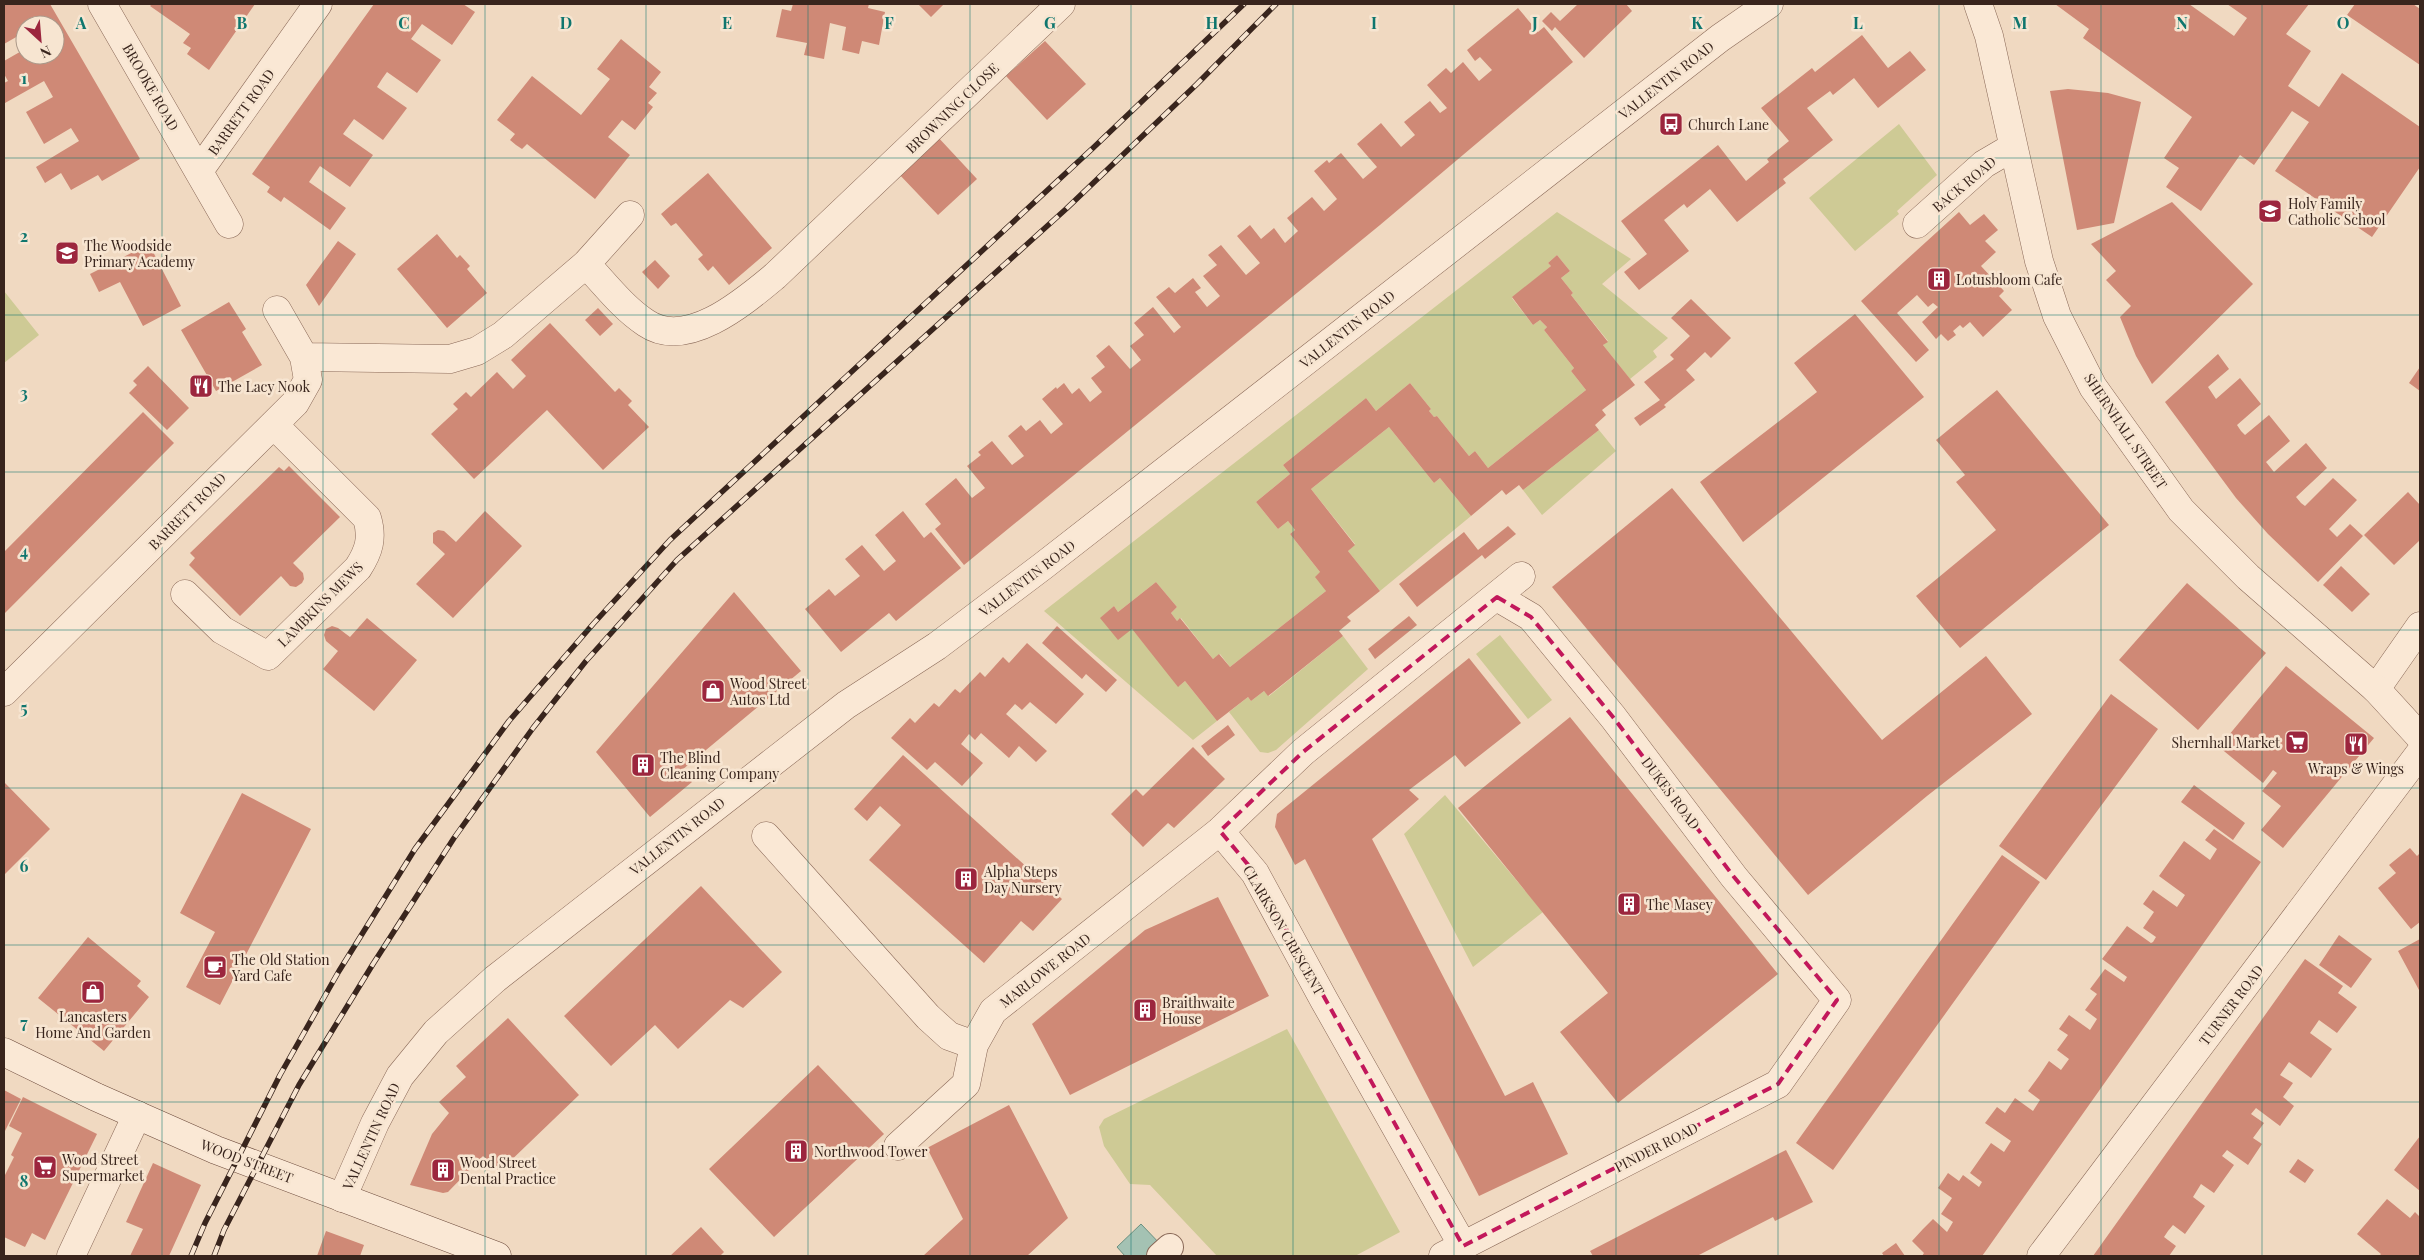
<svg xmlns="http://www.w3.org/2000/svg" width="2424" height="1260" viewBox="0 0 2424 1260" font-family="'Playfair Display',serif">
<rect width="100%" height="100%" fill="#f0d9c1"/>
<path fill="#ceca95" d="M1899,124L1937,175L1897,211L1899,214L1855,251L1809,198Z
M1557,212L1631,259L1602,284L1668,338L1653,351L1657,357L1630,379L1603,345L1608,341L1571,295L1573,293L1561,278L1570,271L1557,255L1548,263L1551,266L1512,298L1533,325L1540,320L1547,327L1544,330L1574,368L1571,371L1586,390L1488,468L1475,451L1469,456L1437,416L1434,417L1429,411L1431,409L1410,383L1376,411L1366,398L1283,465L1290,474L1256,502L1278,529L1288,521L1295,530L1290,534L1320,572L1326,591L1230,667L1220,654L1213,659L1181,618L1177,621L1171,613L1177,607L1156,582L1118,612L1114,606L1101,618L1132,629L1179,686L1185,681L1217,721L1193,740L1044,611Z
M4,291L39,335L4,363Z
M1389,427L1434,483L1440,478L1471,516L1380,591L1348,551L1355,544L1311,489Z
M1599,430L1616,451L1542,515L1523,490Z
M1500,635L1552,700L1528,719L1476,654Z
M1343,636L1368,669L1276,750L1268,753L1260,752L1229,712L1248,697L1251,701L1264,691L1269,696Z
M1445,795L1543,912L1473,967L1404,834Z
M1287,1029L1400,1232L1355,1256H1217L1150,1185L1130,1184L1104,1146L1099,1127L1104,1119Z"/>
<path fill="#a4c2b3" stroke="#6b9080" d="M1141,1224L1163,1247L1153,1256H1125L1117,1247Z"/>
<path fill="#cf8976" d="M4,4H50L140,159L102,181L98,175L71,190L61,173L45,183L36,167L79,141L71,128L44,144L26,112L53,97L44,81L5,103L4,83L8,81L4,74V61L25,49V55H55V25H25V48L18,36L4,44Z
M152,4H255L209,70L187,54L191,48L183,43L190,34L150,6Z
M374,4H463L475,12L452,45L422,24L411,39L441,60L417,93L387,72L382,79L377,87L407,108L383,140L354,119L343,134L373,155L350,187L320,166L309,182L346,208L330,230L284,197L281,202L267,192L270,187L252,174Z
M793,4H869L868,8L885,12L879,45L862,41L859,54L842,50L846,27L830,23L824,59L804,55L807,43L776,37L782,9L791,11Z
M918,4H944L931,17Z
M1578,4H1626L1632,11L1584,58L1555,27L1552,31L1542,21L1551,12L1560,21Z
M2055,4H2189L2234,36L2247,18L2227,4H2309L2286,34L2311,51L2288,86L2319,107L2342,73L2420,127V167L2372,237L2275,171L2309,122L2292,111L2254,165L2240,155L2201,211L2166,187L2179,168L2164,158L2192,117L2083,38L2089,29Z
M2355,4H2413L2420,9V65L2347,15Z
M1518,8L1538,32L1544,27L1573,62L1380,225L964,565L935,529L941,524L925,504L956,478L972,498L985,488L967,466L981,455L978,452L992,441L1012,465L1024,456L1008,436L1021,425L1026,431L1040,420L1051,434L1063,424L1042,399L1056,387L1057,389L1064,383L1072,394L1079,388L1090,402L1102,392L1091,378L1105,367L1096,356L1109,345L1130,369L1141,360L1130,346L1144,335L1134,323L1153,307L1174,333L1181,327L1156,297L1169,287L1175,293L1193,278L1201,288L1195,292L1207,307L1220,296L1203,276L1217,265L1208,255L1221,245L1246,275L1260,263L1237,236L1250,225L1261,239L1274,228L1285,243L1298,231L1287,218L1300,207L1312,197L1324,211L1337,199L1314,171L1327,160L1329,163L1341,153L1363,179L1377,167L1357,144L1381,123L1401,147L1415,135L1404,122L1430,101L1440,113L1447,108L1427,85L1446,68L1451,73L1463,62L1479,81L1492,70L1480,57L1475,61L1467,50Z
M1862,35L1888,68L1910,51L1926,70L1878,108L1854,78L1833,95L1830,91L1807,108L1833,140L1783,179L1786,183L1737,222L1710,189L1687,208L1684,204L1664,220L1689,251L1639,290L1624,272L1647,254L1621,221L1718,145L1746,181L1769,162L1767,159L1789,141L1761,108L1812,68L1815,72Z
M621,39L661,72L649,87L657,93L648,103L653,107L635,130L622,120L608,137L630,155L595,199L527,144L522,149L516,145L510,140L515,134L497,120L532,76L581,115L610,79L597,69Z
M1045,41L1086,84L1047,120L1006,76Z
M2068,89L2108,93L2141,102L2114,223L2077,230L2050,91Z
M936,135L977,179L938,215L897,172Z
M708,173L772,248L729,285L713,266L708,271L698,259L703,255L676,223L671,226L661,214Z
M2172,202L2253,284L2152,384L2136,356L2120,317L2131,306L2106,280L2116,271L2091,244Z
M1959,212L1970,225L1984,214L1998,230L1985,241L1996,252L1981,266L2004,291L1999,296L2012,310L1983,337L1970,322L1963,328L1960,325L1953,331L1956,335L1948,341L1941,334L1936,339L1922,322L1938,307L1933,303L1928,307L1917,295L1897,313L1929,350L1916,362L1861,301Z
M437,234L457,258L460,255L470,266L467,269L487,293L447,328L397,269Z
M338,241L356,254L319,306L306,285Z
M149,244L181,306L143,326L120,282L99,292L90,274Z
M1557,255L1570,271L1561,278L1573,293L1571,295L1608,342L1603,345L1635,385L1602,410L1606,415L1595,425L1599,430L1523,490L1519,485L1506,495L1502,490L1471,516L1440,478L1434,483L1389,427L1311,489L1355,545L1348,551L1380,591L1347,617L1351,621L1339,631L1343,636L1268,696L1264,691L1251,701L1248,697L1217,721L1185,681L1178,687L1132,629L1118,640L1100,618L1114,606L1118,612L1156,582L1177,607L1171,613L1177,621L1180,618L1213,659L1219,654L1230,667L1326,591L1315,577L1320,572L1290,534L1295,530L1288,521L1278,529L1256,502L1290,474L1283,465L1366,398L1376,411L1410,383L1431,409L1429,411L1434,417L1437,416L1469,456L1475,451L1488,468L1586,390L1571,371L1574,368L1544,330L1547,327L1540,320L1533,325L1512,297L1551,266L1548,263Z
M655,260L670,276L658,289L642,272Z
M1691,299L1731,338L1711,358L1705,352L1686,370L1695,380L1664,405L1666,407L1640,426L1634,418L1660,400L1644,382L1674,359L1670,355L1690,336L1671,318Z
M229,302L246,329L242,332L262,365L216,391L181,330Z
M598,308L613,324L600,336L585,320Z
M1855,314L1924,397L1743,542L1700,482L1817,392L1794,363Z
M550,323L615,392L619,388L632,401L628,405L649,427L603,470L547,410L474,479L431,434L458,409L453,404L466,392L471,397L497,372L513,389L526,376L511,360Z
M2218,354L2229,369L2208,387L2216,399L2240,378L2261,404L2237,425L2241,431L2245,435L2269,415L2290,441L2266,462L2274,472L2306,443L2327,468L2296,497L2301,503L2305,506L2333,478L2357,500L2329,529L2337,537L2350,524L2363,536L2318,582L2268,534L2236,498L2165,402Z
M148,366L189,408L167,430L129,393L137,385L133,381Z
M2420,367V391L2409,383Z
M1997,390L2109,525L1960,648L1916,596L1996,530L1956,482L1965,475L1936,440Z
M143,412L174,443L4,614V552Z
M289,466L340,517L293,563L303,573L304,579L302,583L296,587L290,586L281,576L240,616L189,565L195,558L190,553L279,467L284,471Z
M1672,488L1882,740L1986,656L2032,714L1927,796L1808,895L1552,587Z
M2408,492L2420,505V540L2394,565L2364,535Z
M485,511L522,546L453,618L416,584L445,554L433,543V533L438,530L444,531L456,542Z
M903,511L924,538L931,532L961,568L896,621L889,613L841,652L805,609L829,589L835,596L860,576L845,559L862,545L884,571L896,561L875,535Z
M1508,526L1516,534L1485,559L1482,555L1417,607L1399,584L1464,532L1478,550Z
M2341,566L2370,594L2352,612L2323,585Z
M2187,583L2266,653L2198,730L2119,660Z
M734,592L801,671L682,770L692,782L650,817L596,752Z
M1409,616L1417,625L1375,659L1368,649Z
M367,618L417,660L374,711L323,669L338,651L326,641L324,635L326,629L332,626L338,628L350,637Z
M1057,626L1117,680L1106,692L1086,674L1082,679L1042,643Z
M1027,643L1084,694L1056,724L1030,702L1022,710L1015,704L1006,714L1047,751L1036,762L1019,746L1009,758L981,733L975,740L969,734L961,744L983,763L962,786L935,762L927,770L891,738L910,718L915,723L934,703L939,707L955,689L960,693L980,672L985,677L1003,657L1009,663Z
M1469,658L1521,723L1465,767L1455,755L1409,790L1419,799L1372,839L1505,1096L1533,1082L1568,1154L1479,1196L1305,859L1295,865L1275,827L1277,814Z
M2286,666L2374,738L2283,848L2261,830L2281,806L2262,791L2277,773L2273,770L2263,783L2219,747Z
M2111,694L2158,729L2046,880L1999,846Z
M1570,717L1778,974L1618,1103L1560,1032L1608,993L1458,808Z
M1228,725L1235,735L1208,756L1201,746Z
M1193,747L1225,779L1174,828L1168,823L1143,847L1111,814L1136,789L1143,796Z
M903,755L1062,899L1033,931L1021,921L984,963L869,860L901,825L880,806L867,821L854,809Z
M4,782L50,829L4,875Z
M2194,785L2245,823L2233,840L2181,802Z
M242,793L311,829L220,1005L186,987L215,932L180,913Z
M2214,829L2261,862L1985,1252L1982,1256H1922L1924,1253L1912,1241L1923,1229L1933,1219L1947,1232L1953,1222L1941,1214L1952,1198L1938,1188L1948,1173L1959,1181L1963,1175L1979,1187L1982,1182L1970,1173L1991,1143L2004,1152L2011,1141L1985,1123L1997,1107L2005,1113L2015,1098L2033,1111L2040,1100L2028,1091L2039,1076L2049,1061L2061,1070L2069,1059L2057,1050L2068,1035L2059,1029L2069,1015L2090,1030L2097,1019L2085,1010L2097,994L2090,989L2105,969L2124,982L2127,977L2102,959L2127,926L2151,943L2153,942L2156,937L2143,928L2154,912L2143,904L2153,890L2177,907L2185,895L2159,876L2184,841L2210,860L2217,849L2205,840Z
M2410,848L2417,856L2420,853V922L2411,929L2378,888L2396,873L2389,865Z
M2002,855L2040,882L1833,1170L1796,1143Z
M701,886L782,972L743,1008L730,1000L678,1049L655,1025L611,1066L564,1016Z
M1218,897L1269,996L1070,1095L1032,1024L1145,930Z
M2339,935L2372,959L2351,988L2319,965Z
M88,937L141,981L137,986L149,997L104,1051L38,998Z
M2420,939V989L2419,990L2398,951Z
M2305,959L2343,986L2338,993L2357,1007L2337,1033L2319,1020L2310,1033L2332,1049L2311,1078L2289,1062L2280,1075L2293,1083L2283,1097L2294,1106L2280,1126L2256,1108L2251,1114L2264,1123L2253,1138L2262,1144L2248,1165L2227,1150L2222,1156L2234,1165L2214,1193L2201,1184L2193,1197L2205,1206L2185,1234L2173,1225L2168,1231L2164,1237L2176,1246L2169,1256H2093Z
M508,1018L579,1095L499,1172L483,1156L448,1192L443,1193L410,1185L432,1134L449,1113L439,1102L466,1077L456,1066Z
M818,1065L884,1134L774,1237L709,1169Z
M4,1090L21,1099L4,1133Z
M23,1097L97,1134L45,1240L32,1233L25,1247L4,1237V1177L14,1157L11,1155L22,1133L9,1126Z
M1009,1105L1068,1218L1027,1256H923L963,1219L927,1148Z
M2420,1136V1191L2394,1170Z
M1786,1150L1813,1202L1775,1221L1773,1217L1697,1256H1593L1590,1251Z
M2298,1159L2314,1170L2305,1183L2289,1172Z
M153,1163L201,1185L169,1256H130L143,1229L126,1222Z
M2387,1199L2410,1218L2415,1212L2420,1217V1256H2379L2381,1254L2357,1234Z
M701,1227L724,1252L720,1256H670Z
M326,1231L364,1245L360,1256H317Z
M1896,1243L1905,1256H1884L1882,1253Z"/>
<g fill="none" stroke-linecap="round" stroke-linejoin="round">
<g stroke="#8a6958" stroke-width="28">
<path id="pedestrian" d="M1160,1256L1170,1247"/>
</g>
<g stroke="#8a6958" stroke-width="29">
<path id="minor" d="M102,4L229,224
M199,171L318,4
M1917,224L1984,164L2013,147
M586,264C605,284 623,308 646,323C687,351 745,301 775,276L1061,4
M304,357L450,359L477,351L503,335L586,264L630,215
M185,594L222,630L268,656L358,568C369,551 373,538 367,518L274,425
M2376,689L2420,626
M4,692L295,403L308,380L304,357L277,310
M1220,831L1255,873L1324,1000L1463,1246
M766,836L928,1017L949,1036L974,1045L993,1011L1220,831L1303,752L1521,576
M898,1146L966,1084L974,1045
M71,1256L137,1115
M1443,1256L1778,1084L1837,1000L1734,877L1613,717L1531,617L1497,597
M2041,1256L2420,753"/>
</g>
<g stroke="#8a6958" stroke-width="29">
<path id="tertiary" d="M1978,4L1989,36L2039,261L2057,316L2093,387L2181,510L2248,577L2376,689L2420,737
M342,1198L375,1123L400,1076L436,1032L495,979L846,705L937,646L1043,566L1720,38L1769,4"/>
</g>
<g stroke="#6c4a3b" stroke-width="29">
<path id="secondary" d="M4,1052L96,1097L216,1150L497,1256"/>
</g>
<use href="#pedestrian" stroke="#fae8d5" stroke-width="26"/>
<use href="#minor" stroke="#fae8d5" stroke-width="28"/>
<use href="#tertiary" stroke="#fae8d5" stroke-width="28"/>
<use href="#secondary" stroke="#fae8d5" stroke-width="28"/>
<g stroke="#39251d" stroke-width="5.5">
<path id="rail" d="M191,1256L205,1223L280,1075L339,971L415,849L509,721L594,623L670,540L1093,148L1244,4
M214,1256L224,1230L299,1085L373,964L454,838L533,728L586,661L677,560L1066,209L1197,84L1276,4"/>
</g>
<use href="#rail" stroke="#f7e5d1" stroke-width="4" stroke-dasharray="11" stroke-linecap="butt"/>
</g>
<path fill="none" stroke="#c2185b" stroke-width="4" stroke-dasharray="10 6" stroke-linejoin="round" d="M1497,597L1531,617L1613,717L1734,877L1837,1000L1778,1084L1463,1246L1255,873L1220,831L1303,752Z"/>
<path fill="none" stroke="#0f766e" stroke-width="1" stroke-opacity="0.55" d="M162,4V1256M323,4V1256M485,4V1256M646,4V1256M808,4V1256M970,4V1256M1131,4V1256M1293,4V1256M1454,4V1256M1616,4V1256M1778,4V1256M1939,4V1256M2101,4V1256M2262,4V1256M4,158H2420M4,315H2420M4,472H2420M4,630H2420M4,788H2420M4,945H2420M4,1102H2420"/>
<defs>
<g id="bus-square" transform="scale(1.25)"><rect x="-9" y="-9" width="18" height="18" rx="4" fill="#9c263e" stroke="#f7e5d1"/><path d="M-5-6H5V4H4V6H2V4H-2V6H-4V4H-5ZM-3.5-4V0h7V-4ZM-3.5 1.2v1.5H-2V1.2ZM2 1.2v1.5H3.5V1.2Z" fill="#fff"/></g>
<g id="school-square" transform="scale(1.25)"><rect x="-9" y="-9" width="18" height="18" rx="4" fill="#9c263e" stroke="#f7e5d1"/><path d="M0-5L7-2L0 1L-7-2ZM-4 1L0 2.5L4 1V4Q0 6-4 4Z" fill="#fff"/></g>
<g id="building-square" transform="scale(1.25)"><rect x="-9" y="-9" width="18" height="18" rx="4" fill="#9c263e" stroke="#f7e5d1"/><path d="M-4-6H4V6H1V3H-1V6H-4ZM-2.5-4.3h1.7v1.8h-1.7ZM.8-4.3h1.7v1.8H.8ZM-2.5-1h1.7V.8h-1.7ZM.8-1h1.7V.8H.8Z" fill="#fff"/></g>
<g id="restaurant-square" transform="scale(1.25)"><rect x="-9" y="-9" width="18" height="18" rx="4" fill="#9c263e" stroke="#f7e5d1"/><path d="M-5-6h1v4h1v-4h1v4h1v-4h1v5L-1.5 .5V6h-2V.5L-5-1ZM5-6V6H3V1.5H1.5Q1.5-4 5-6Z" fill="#fff"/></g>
<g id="shop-square" transform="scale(1.25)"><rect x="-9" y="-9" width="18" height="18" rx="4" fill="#9c263e" stroke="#f7e5d1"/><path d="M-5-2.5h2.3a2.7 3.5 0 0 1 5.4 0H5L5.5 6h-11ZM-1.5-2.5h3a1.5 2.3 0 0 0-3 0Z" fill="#fff"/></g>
<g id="supermarket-square" transform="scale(1.25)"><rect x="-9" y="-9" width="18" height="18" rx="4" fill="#9c263e" stroke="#f7e5d1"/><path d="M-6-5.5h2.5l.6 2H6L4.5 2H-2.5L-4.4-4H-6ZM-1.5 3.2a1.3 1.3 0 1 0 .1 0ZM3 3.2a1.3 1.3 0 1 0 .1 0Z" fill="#fff"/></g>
<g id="cafe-square" transform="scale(1.25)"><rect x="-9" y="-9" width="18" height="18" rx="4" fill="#9c263e" stroke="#f7e5d1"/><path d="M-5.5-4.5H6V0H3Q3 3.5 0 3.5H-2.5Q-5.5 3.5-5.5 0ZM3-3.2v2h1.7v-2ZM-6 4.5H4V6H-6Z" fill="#fff"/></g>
</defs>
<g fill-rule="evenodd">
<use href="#bus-square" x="1671" y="124"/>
<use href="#school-square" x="2270" y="211"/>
<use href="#school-square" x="67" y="253"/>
<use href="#building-square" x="1939" y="279"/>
<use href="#restaurant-square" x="201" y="386"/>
<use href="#shop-square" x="713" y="691"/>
<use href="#supermarket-square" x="2297" y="742"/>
<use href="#restaurant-square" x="2356" y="744"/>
<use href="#building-square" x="643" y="765"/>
<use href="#building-square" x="966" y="879"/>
<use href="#building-square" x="1629" y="904"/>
<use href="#cafe-square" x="215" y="967"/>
<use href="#shop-square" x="93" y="992"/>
<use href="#building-square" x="1145" y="1010"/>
<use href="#building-square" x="796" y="1151"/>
<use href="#supermarket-square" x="45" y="1167"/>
<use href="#building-square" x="443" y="1170"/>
</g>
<g text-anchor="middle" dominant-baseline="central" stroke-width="5" stroke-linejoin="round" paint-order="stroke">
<g font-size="14" fill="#39251d" stroke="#f7e5d1">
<text transform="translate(1666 80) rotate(-38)">VALLENTIN ROAD</text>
<text transform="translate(151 87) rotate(60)">BROOKE ROAD</text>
<text transform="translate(952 108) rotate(-44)">BROWNING CLOSE</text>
<text transform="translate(241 112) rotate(-54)">BARRETT ROAD</text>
<text transform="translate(1964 184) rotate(-40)">BACK ROAD</text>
<text transform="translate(1347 329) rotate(-38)">VALLENTIN ROAD</text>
<text transform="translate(2126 431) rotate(56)">SHERNHALL STREET</text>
<text transform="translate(187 511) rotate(-45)">BARRETT ROAD</text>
<text transform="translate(1027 578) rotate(-37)">VALLENTIN ROAD</text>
<text transform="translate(320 604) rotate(-45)">LAMBKINS MEWS</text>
<text transform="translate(1671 793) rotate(53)">DUKES ROAD</text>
<text transform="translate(677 836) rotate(-38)">VALLENTIN ROAD</text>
<text transform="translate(1284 930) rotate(60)">CLARKSON CRESCENT</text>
<text transform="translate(1045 970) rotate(-38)">MARLOWE ROAD</text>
<text transform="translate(2231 1005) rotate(-53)">TURNER ROAD</text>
<text transform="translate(371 1136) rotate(-65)">VALLENTIN ROAD</text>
<text transform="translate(1656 1147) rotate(-27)">PINDER ROAD</text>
<text transform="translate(247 1161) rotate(21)">WOOD STREET</text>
</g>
<g font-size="14" fill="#39251d" stroke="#f7e5d1" text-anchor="start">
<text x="1688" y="124">Church Lane</text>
<text x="2288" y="203">Holy Family<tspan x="2288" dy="16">Catholic School</tspan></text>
<text x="84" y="245">The Woodside<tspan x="84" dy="16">Primary Academy</tspan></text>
<text x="1956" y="279">Lotusbloom Cafe</text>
<text x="218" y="386">The Lacy Nook</text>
<text x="730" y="683">Wood Street<tspan x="730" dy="16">Autos Ltd</tspan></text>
<text x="2280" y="742" text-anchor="end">Shernhall Market</text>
<text x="660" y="757">The Blind<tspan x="660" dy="16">Cleaning Company</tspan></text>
<text x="2356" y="768" text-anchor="middle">Wraps &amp; Wings</text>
<text x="984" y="871">Alpha Steps<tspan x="984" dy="16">Day Nursery</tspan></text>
<text x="1646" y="904">The Masey</text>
<text x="232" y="959">The Old Station<tspan x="232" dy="16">Yard Cafe</tspan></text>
<text x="1162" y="1002">Braithwaite<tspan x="1162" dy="16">House</tspan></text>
<text x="93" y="1016" text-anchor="middle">Lancasters<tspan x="93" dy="16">Home And Garden</tspan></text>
<text x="814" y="1151">Northwood Tower</text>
<text x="62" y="1159">Wood Street<tspan x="62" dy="16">Supermarket</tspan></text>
<text x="460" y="1162">Wood Street<tspan x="460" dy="16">Dental Practice</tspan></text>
</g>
</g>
<g font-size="16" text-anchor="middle" font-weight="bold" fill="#0f766e" stroke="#f7e5d1" stroke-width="5" stroke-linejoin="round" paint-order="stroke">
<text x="81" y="29">A</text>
<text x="242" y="29">B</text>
<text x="404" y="29">C</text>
<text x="566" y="29">D</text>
<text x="727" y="29">E</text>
<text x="889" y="29">F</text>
<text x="1050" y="29">G</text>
<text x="1212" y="29">H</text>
<text x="1374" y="29">I</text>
<text x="1535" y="29">J</text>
<text x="1697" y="29">K</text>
<text x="1858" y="29">L</text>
<text x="2020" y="29">M</text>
<text x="2182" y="29">N</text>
<text x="2343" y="29">O</text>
<text x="24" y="84">1</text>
<text x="24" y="242">2</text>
<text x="24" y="399">3</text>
<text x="24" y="557">4</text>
<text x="24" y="714">5</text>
<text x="24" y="872">6</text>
<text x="24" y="1029">7</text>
<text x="24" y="1187">8</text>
</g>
<rect width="2424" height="1260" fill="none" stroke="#39251d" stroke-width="10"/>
<g transform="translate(40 40) rotate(154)"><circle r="24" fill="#f7e5d1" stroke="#ab9889"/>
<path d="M0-4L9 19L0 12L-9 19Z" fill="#9c263e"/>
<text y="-8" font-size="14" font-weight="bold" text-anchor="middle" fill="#39251d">N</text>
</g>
</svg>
